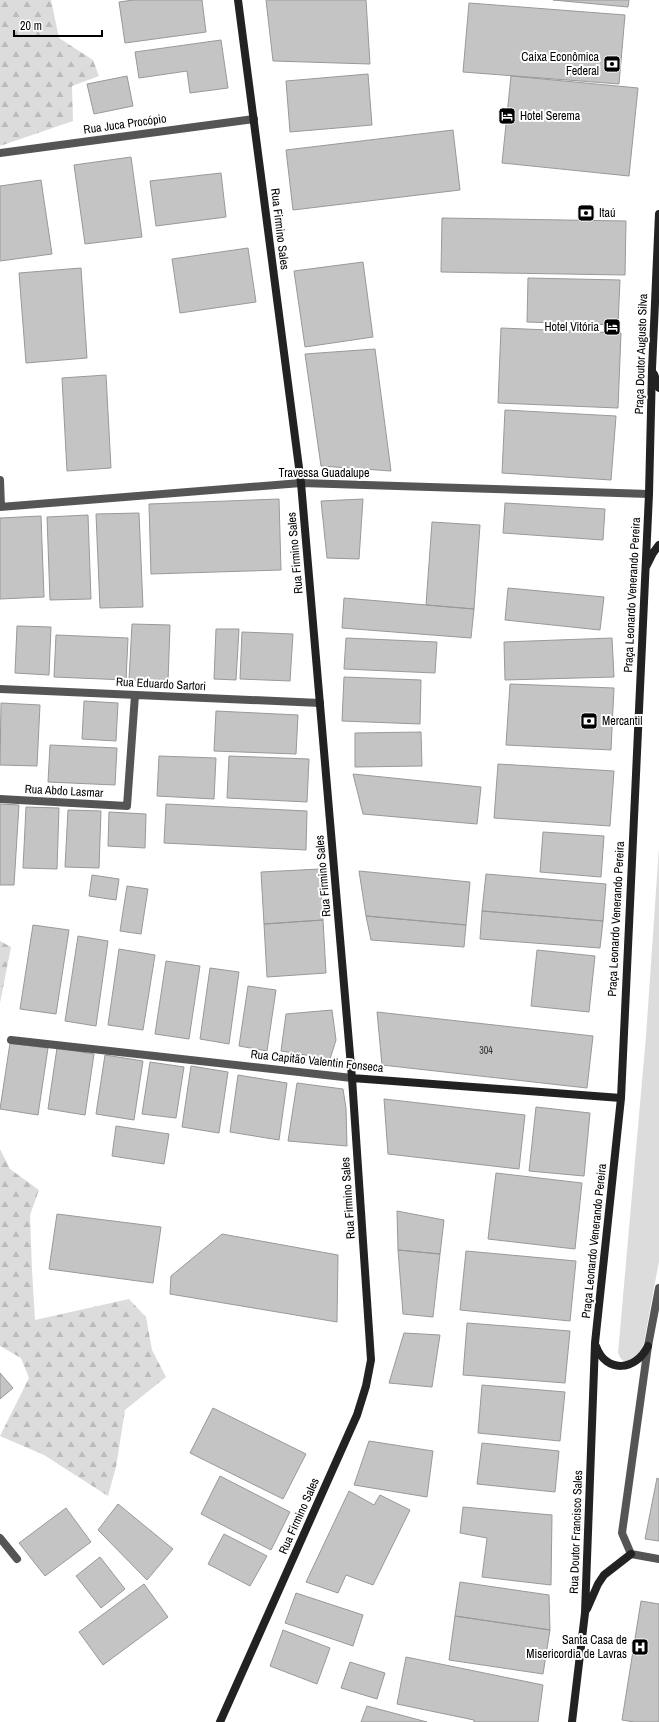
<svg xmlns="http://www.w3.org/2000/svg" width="659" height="1722" viewBox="0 0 659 1722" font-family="'Archivo Narrow',sans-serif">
<defs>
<pattern id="forest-firs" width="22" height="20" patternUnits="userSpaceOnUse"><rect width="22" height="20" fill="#dcdcdc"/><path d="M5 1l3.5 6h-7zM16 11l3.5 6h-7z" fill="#bbb"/></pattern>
</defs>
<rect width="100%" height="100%" fill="#fff"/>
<path fill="url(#forest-firs)" d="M0,0H51L59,38L93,60L99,76L72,86L73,121L0,146Z
M0,941L11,947L0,1003Z
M0,1149L10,1169L39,1190L30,1215L32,1270L35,1320L129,1299L146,1317L152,1350L166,1377L125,1410L116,1467L108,1496L44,1455L0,1436L29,1378L21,1358L0,1346Z"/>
<path fill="#dcdcdc" d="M659,847V1261L642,1353L627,1363L621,1359L618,1353L646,1036Z"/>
<path fill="#c4c4c4" stroke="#999" d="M133,0H202L206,32L125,43L119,2Z
M266,0H366L370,64L273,61Z
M553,0H629L628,7Z
M469,3L625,15L619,84L463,72Z
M221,40L228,88L190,93L187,71L139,78L135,52Z
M368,74L372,125L290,132L286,81Z
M127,76L133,106L94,114L87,84Z
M511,76L638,88L629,176L502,163Z
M453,130L460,190L293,210L286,150Z
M131,157L142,237L85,244L74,165Z
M221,173L226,217L156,226L150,181Z
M41,180L52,254L0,261V186Z
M442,218L626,221L625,275L441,272Z
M248,248L256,302L180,313L172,259Z
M363,262L373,337L305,347L294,271Z
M81,268L87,358L26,363L19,273Z
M528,278L620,280L618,325L527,322Z
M501,328L621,333L618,408L498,403Z
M375,349L391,471L321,466L305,354Z
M106,375L111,468L67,471L62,378Z
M505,410L616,416L611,480L502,473Z
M279,499L281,570L151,574L149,504Z
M363,499L359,559L327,558L321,501Z
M505,503L605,509L603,540L503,533Z
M139,513L143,607L100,608L96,514Z
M88,515L91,599L50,600L47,517Z
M41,516L44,597L0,599V518Z
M432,522L480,525L474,609L426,605Z
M508,588L604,597L600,630L505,620Z
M344,598L474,609L471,638L342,628Z
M132,624L170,625L168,682L129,680Z
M17,626L51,627L49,675L15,673Z
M216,629H239L236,680L214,679Z
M242,632L293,634L290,681L240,679Z
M56,635L128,638L126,680L54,677Z
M346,638L437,642L435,673L344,669Z
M612,638L614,677L505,680L504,642Z
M344,677L421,680L420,724L342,721Z
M510,684L614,688L611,750L506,745Z
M84,701L118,703L116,741L82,739Z
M1,703L40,705L37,766L0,765Z
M216,711L298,715L296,754L214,751Z
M421,732L422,766L355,767V733Z
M50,745L117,748L115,785L48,782Z
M159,756L216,758L214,799L157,796Z
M229,756L309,759L307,802L227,798Z
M498,764L614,771L610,826L494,818Z
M353,774L481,787L477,824L363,814Z
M0,804L19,805L14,885H0Z
M166,804L307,811L306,850L164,843Z
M26,807L59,808L57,869L23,868Z
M68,810L101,811L99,868L65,867Z
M109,812L146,814L145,848L108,846Z
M543,832L604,836L601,877L540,872Z
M320,869L323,920L264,924L261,872Z
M359,871L470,882L466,925L366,916Z
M486,874L606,884L603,921L482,911Z
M92,875L119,879L116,900L89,896Z
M127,886L148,889L141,934L120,931Z
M482,911L603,921L600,948L480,939Z
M366,916L466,925L464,947L371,940Z
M323,920L326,973L267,977L264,924Z
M33,925L69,930L56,1014L20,1009Z
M78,936L108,941L96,1026L65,1021Z
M119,949L155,955L143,1030L108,1025Z
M537,950L595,956L589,1012L531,1006Z
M166,961L200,966L189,1039L155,1034Z
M210,968L239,972L229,1044L200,1039Z
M248,986L276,990L267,1051L239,1046Z
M332,1010L336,1040L330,1059L281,1051L286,1014Z
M377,1012L593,1036L587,1088L382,1065Z
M10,1043L48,1048L38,1115L0,1109Z
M57,1048L94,1054L85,1115L48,1109Z
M105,1055L143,1061L134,1120L96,1114Z
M150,1062L184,1067L176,1118L142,1114Z
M191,1066L228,1072L219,1133L182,1127Z
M238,1075L287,1083L279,1140L230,1132Z
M297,1083L343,1089L346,1108L347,1146L288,1141Z
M384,1099L525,1115L519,1169L388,1154Z
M536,1107L590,1113L584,1176L529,1171Z
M116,1126L169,1134L164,1164L112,1156Z
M496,1173L582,1183L575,1249L488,1239Z
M397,1211L444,1220L440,1254L398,1250Z
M57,1214L161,1227L153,1283L49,1269Z
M222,1234L338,1255L337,1322L170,1294L171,1276Z
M398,1250L440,1254L433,1317L403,1314Z
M466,1251L576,1261L570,1321L460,1310Z
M467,1323L570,1331L565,1383L463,1375Z
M404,1333L440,1335L432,1387L389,1383Z
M0,1373L13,1388L0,1399Z
M482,1385L565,1392L560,1441L478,1433Z
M213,1408L306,1454L283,1499L190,1453Z
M369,1441L433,1451L427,1497L354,1485Z
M482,1443L559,1451L555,1492L477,1484Z
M220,1476L290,1512L271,1550L201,1514Z
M657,1478L659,1479V1541L645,1539Z
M349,1491L374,1505L380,1495L410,1510L373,1585L346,1575L338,1593L306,1582Z
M118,1504L173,1549L147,1580L98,1530Z
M463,1507L552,1515L551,1585L482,1577L487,1538L460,1533Z
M66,1508L91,1542L45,1576L19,1543Z
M224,1534L267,1556L250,1586L208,1564Z
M100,1557L125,1589L101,1608L76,1576Z
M460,1582L549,1595L550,1630L455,1616Z
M144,1584L168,1617L103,1665L79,1632Z
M296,1593L363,1615L353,1646L285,1623Z
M641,1601L659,1604V1722H634L622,1720Z
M455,1616L550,1630L543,1674L449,1660Z
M283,1630L330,1648L317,1684L270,1666Z
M406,1657L543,1685L538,1722H474V1720L397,1704Z
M350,1662L385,1673L377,1699L341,1688Z
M367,1706L427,1722H361Z"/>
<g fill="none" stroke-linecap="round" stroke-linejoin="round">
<path stroke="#555" stroke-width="8" d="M0,1538L17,1559"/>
<path stroke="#555" stroke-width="8" d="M0,153L254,119
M0,480L1,507
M0,507L301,483L649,494
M0,689L320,703
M0,799L127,806L135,695
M11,1040L352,1078"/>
<path stroke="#555" stroke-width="8" d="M659,1288L648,1346L622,1533L631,1554L659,1559"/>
<path stroke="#222" stroke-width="8" d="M654,374L659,388
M646,567L653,553L659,545
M352,1078L621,1098
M596,1346C606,1374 636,1371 648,1346
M587,1609L598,1584L604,1575L631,1554
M220,1722L357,1415L366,1386L371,1360L352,1078L301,483L238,0
M572,1722L585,1613L595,1343L621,1098L649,494L652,369L659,214"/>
</g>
<defs>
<g id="bank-square" transform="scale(0.9)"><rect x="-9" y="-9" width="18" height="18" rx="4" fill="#000" stroke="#fff"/><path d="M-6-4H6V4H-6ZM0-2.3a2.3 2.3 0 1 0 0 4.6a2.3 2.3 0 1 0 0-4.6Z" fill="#fff"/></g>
<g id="hotel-square" transform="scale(0.9)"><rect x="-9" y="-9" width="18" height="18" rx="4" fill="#000" stroke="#fff"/><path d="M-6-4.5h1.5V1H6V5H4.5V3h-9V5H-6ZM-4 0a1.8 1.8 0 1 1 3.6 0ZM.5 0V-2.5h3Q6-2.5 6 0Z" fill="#fff"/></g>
<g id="hospital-square" transform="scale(0.9)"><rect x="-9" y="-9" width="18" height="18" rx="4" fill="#000" stroke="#fff"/><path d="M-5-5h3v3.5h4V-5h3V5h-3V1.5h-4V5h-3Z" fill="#fff"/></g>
</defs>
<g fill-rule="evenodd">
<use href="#bank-square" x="612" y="64"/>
<use href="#hotel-square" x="507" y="116"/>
<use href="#bank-square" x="586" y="213"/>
<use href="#hotel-square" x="612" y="327"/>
<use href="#bank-square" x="589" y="721"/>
<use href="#hospital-square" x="640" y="1647"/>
</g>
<g text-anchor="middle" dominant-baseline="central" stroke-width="4" stroke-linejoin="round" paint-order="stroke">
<g font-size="10" fill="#313131">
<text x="486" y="1050">304</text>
</g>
<g font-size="12" fill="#000" stroke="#fff" text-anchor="end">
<text x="599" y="57">Caixa Econômica<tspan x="599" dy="14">Federal</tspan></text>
<text x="520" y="116" text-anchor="start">Hotel Serema</text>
<text x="599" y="213" text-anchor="start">Itaú</text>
<text x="599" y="327">Hotel Vitória</text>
<text x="602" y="721" text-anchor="start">Mercantil</text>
<text x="627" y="1640">Santa Casa de<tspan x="627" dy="14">Misericordia de Lavras</tspan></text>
</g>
<g font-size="12" fill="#000" stroke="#fff">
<text transform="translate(125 124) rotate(-8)">Rua Juca Procópio</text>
<text transform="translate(280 229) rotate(83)">Rua Firmino Sales</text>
<text transform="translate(641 354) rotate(-88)">Praça Doutor Augusto Silva</text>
<text x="324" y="473">Travessa Guadalupe</text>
<text transform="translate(295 553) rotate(-95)">Rua Firmino Sales</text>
<text transform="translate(632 595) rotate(-87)">Praça Leonardo Venerando Pereira</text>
<text transform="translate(161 684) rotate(3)">Rua Eduardo Sartori</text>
<text transform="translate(64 791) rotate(3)">Rua Abdo Lasmar</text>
<text transform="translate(323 876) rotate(-95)">Rua Firmino Sales</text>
<text transform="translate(616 919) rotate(-87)">Praça Leonardo Venerando Pereira</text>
<text transform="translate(317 1061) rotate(6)">Rua Capitão Valentin Fonseca</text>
<text transform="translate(348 1198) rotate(-94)">Rua Firmino Sales</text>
<text transform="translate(594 1241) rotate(-84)">Praça Leonardo Venerando Pereira</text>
<text transform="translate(299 1516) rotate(-66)">Rua Firmino Sales</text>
<text transform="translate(576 1532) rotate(-88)">Rua Doutor Francisco Sales</text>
</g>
</g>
<path d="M14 30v6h88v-6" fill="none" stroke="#000000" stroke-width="2"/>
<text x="20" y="30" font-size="12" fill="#000000" stroke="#ffffff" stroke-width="3" paint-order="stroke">20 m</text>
</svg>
